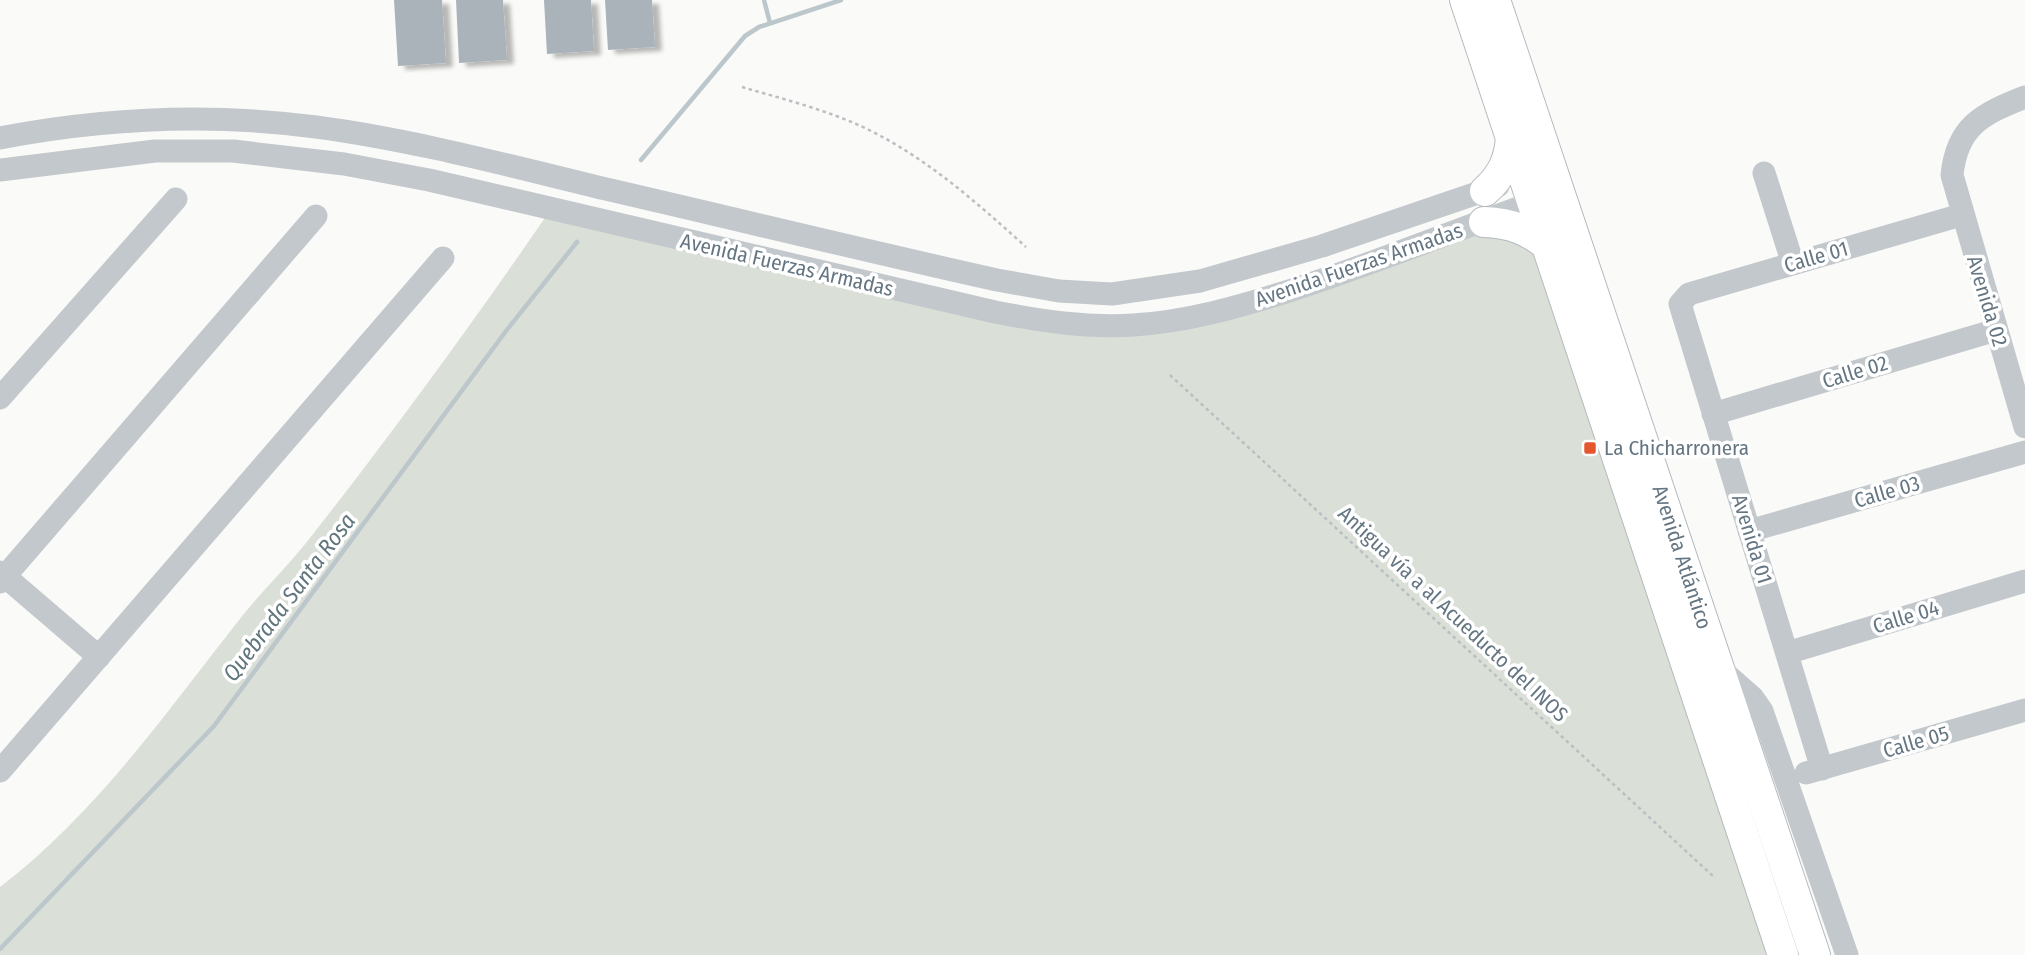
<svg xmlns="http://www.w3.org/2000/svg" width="2025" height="955" viewBox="0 0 2025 955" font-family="'Fira Sans Condensed',sans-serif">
<defs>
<filter id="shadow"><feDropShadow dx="7" dy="4" stdDeviation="2" flood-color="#0004"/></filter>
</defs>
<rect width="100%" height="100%" fill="#fafaf8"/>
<path fill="#dadfd7" d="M551,209L868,285L1133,325L1458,232L1536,236L1783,955H0V887C98,812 167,711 243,615C263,590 286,568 306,543C391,435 473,323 551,209Z"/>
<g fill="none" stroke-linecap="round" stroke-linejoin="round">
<path stroke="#bbc7cb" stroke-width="4.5" d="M764,0L770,23
M641,160L745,36L759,27L841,0
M0,949L214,726L506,331L577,242"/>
</g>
<path fill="#aab3b9" filter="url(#shadow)" d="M394,0H442L446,63L398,66Z
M456,0H503L507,60L459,63Z
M544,0H591L594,51L547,54Z
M605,0H652L655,47L608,50Z"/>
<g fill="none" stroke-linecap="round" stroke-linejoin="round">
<g stroke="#b5babe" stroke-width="32">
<path id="major" d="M1465,0L1783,955
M1495,0L1815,955
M1485,191C1502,176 1510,159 1511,136
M1484,222C1511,223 1529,230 1549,247"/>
</g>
<path stroke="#bbbfc2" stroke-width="2.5" stroke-dasharray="3.5 3.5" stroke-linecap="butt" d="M742,87C783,99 827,110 865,128C927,158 976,202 1026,247
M1170,375L1714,877"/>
<path stroke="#c3c8cc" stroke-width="23" d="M2025,97C1982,114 1957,126 1952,175L2025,427
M0,138C104,118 210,113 316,127C414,140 510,166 606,189C736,219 866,251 997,280L1059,291L1112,294L1200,281L1322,246L1498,186
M0,170L155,151H233L344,164L429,180L995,312C1041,321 1086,328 1133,325C1186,322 1238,307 1289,291C1376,263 1460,228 1546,198
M1764,173L1793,264
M0,398L176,199
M1713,414L1996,330
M1749,531L2025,452
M0,572L99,657
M0,582L316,216
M1787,653L2025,581
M1720,669L1753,698L1762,711L1847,955
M1822,769L1680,304L1689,294L1961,215
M0,771L443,258
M1806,773L2025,710"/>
<use href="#major" stroke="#fff" stroke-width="30"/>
</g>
<rect fill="#e4572e" stroke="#fff" stroke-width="2.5" x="1583" y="441" width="14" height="14" rx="3.5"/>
<g text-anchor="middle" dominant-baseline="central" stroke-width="7" stroke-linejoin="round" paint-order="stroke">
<g font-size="21" fill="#657683" stroke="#fff">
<text transform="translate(1816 257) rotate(-16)">Calle 01</text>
<text transform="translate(787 265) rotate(13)">Avenida Fuerzas Armadas</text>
<text transform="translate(1359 265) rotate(-19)">Avenida Fuerzas Armadas</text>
<text transform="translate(1987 301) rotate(73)">Avenida 02</text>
<text transform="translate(1855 372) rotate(-17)">Calle 02</text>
<text transform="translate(1887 492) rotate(-16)">Calle 03</text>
<text transform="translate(1752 539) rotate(73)">Avenida 01</text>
<text transform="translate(1682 557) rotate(72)">Avenida Atlántico</text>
<text transform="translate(1453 614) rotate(43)">Antigua vía a al Acueducto del INOS</text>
<text transform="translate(1906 617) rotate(-17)">Calle 04</text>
<text transform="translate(1916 742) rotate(-16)">Calle 05</text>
</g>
<g font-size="21" fill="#657683" stroke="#fff" text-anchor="start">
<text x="1604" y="448">La Chicharronera</text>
</g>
<g font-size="23" font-style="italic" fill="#60757c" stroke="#fff">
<text transform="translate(289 597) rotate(-53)">Quebrada Santa Rosa</text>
</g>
</g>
</svg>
